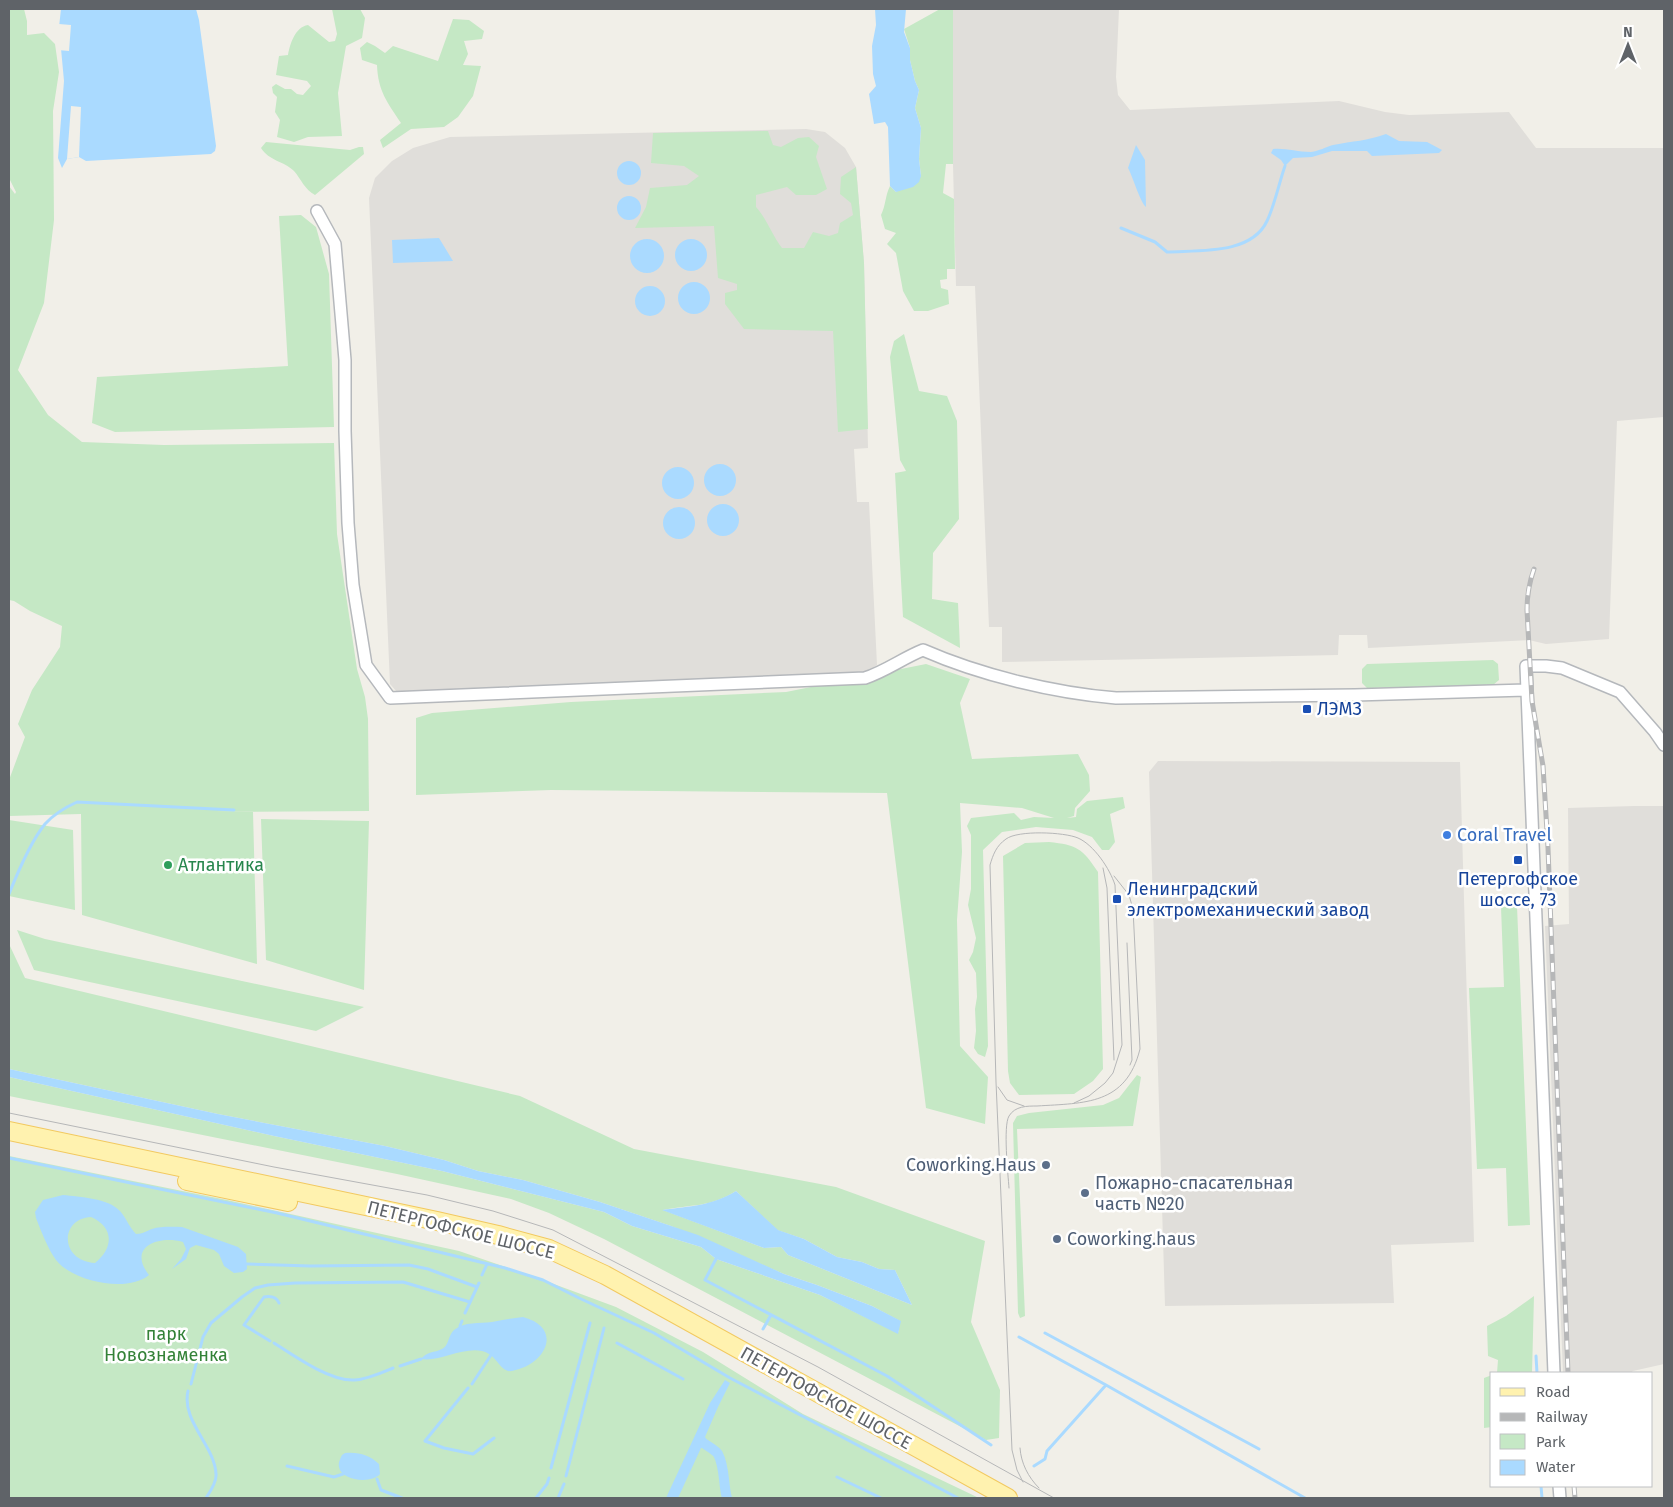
<svg xmlns="http://www.w3.org/2000/svg" width="1673" height="1507" viewBox="0 0 1673 1507" font-family="'Fira Sans',sans-serif">
<rect width="100%" height="100%" fill="#f1efe8"/>
<path fill="#e0deda" d="M1119,9L1116,77L1118,95L1130,110L1339,101L1385,112L1409,115L1509,112L1536,148H1664V417L1617,421L1609,639L1546,644L1529,640L1368,648L1367,635H1339L1338,655L1002,662V627H989L975,286H956L953,164V10Z
M806,129L825,132L845,148L856,167L864,263L868,448L854,449L857,502H869L877,665L864,673L397,692L390,684L369,198L375,178L392,161L413,148L450,137Z
M1158,761L1460,762L1474,1242L1391,1245L1394,1303L1165,1306L1149,772Z
M1634,806H1664V1364L1633,1371L1630,1373H1563L1545,926L1569,924L1568,808Z"/>
<path fill="#c5e8c5" fill-rule="evenodd" d="M9,9H24L27,21V35L44,33L55,44L59,72L53,111L54,220L44,303L18,370L48,415L82,442L164,445L334,443L337,534L357,669L365,697L368,719L369,811L211,812H253L257,964L82,915L81,814L9,816V780L25,737L18,724L32,690L60,647L62,626L30,611L14,601L9,600V186L15,194L16,192L9,178Z
M332,9H360L365,18L362,38L346,46L338,93L342,136L308,137L294,142L277,137L280,120L275,112L277,97L273,93L272,87L276,84L285,89H291L297,94L303,95L311,86L307,81L276,75L279,56L288,55C290,44 295,27 308,25L329,42L335,41L337,34Z
M940,9L953,10V164H946L943,193L954,199L955,269H947V279L940,280L941,288L948,290L949,304L928,311H914L903,291L896,253L887,244L896,233L885,229L881,215C886,205 885,196 890,186L896,192L921,176L919,159L921,128L915,108L919,90L915,81L910,60V48L904,29Z
M453,19L469,20L484,31L482,39L464,41L468,54L463,65L481,66L473,96L458,117L444,127L411,129L383,148L380,140L401,123C387,102 378,91 377,65L362,60L360,48L367,42L375,46L385,53L393,46L438,61Z
M768,131L773,145L781,147L798,138L809,137L819,146L816,157L827,189L816,195H796L787,187L756,195V207C767,219 772,235 782,248H804L813,232L829,236L838,233L840,223L853,215L851,203L840,194L841,177L856,167L864,263L868,429L838,432L833,331L744,329L725,304V293L737,290V284L718,278L714,226L635,228L646,207L650,188L687,185L699,176L684,166L651,163L653,133Z
M266,142L350,150L359,147H363L364,154L315,195C305,190 301,179 294,171C284,161 269,161 261,148Z
M301,215L316,227L329,274L334,427L115,432L92,423L97,377L288,366L279,216Z
M904,334L919,391L947,396L957,421L959,519L933,553L932,599L958,603L960,648L903,617L895,473L906,471L900,460L890,357L894,341Z
M1493,660L1498,664L1499,680L1493,685L1367,688L1362,683V669L1367,664Z
M926,664L970,679L960,703L972,759L1078,754L1089,775L1090,791L1075,808L1074,816L1067,818L1076,817L1077,809L1087,801L1123,797L1125,808L1110,814L1115,842L1109,850H1102L1092,837L1073,830L1036,827L1002,832L983,850L988,1046L985,1057L978,1054L974,1048L976,1031L975,1009L977,997L976,973L969,960L973,952L976,938L968,905L971,889V835L967,826L971,818L1014,813L1021,820L1034,817L1054,818L1022,808L960,803L962,852L957,920L960,1046L988,1077L985,1124L926,1108L887,793L551,790L416,795V718L432,713L571,702L786,692Z
M261,819L369,821L364,990L266,960Z
M9,820L73,830L75,910L9,896Z
M1049,842C1077,845 1082,848 1098,872L1103,1069L1093,1081L1074,1094L1019,1095L1010,1083L1008,1071L1003,856L1025,843Z
M1517,906L1530,1225L1508,1226L1506,1168L1477,1169L1469,988L1504,987L1501,907Z
M17,930L45,939L364,1007L316,1031L34,970Z
M9,944L25,978L520,1096L634,1149L836,1187L985,1241L971,1322L1000,1390L999,1438L986,1440L604,1239L549,1213L511,1199L397,1174L9,1096V1077L274,1136L442,1171L604,1212L632,1226L701,1247L716,1259L820,1295L898,1333L900,1321L872,1306L817,1285L784,1274L671,1226L600,1202L523,1180L478,1171L444,1160L385,1146L218,1114L9,1069ZM736,1191L777,1230L804,1239L837,1257L862,1262L879,1269L895,1270L912,1305L788,1255L781,1247L764,1248L663,1210C692,1204 709,1208 736,1191Z
M1137,1075L1141,1077L1133,1126L1017,1129L1025,1316L1020,1318L1018,1313L1013,1123L1017,1116L1029,1113L1103,1105L1119,1098Z
M9,1156L227,1200L459,1251L543,1280L616,1307L703,1352L803,1414L979,1498H9Z
M1534,1296L1532,1373H1497L1498,1360L1488,1356L1487,1326L1506,1316Z
M1492,1375V1427L1484,1428V1378Z"/>
<path fill="#aadaff" fill-rule="evenodd" d="M61,9H196L199,20L216,146L215,151L211,154L86,161L79,157L67,159L62,168L58,158L64,81L59,27Z
M875,9H906L904,32L910,48V60L915,81L919,90L915,108L921,128L919,159L921,176L919,182L913,187L896,192L890,186L888,127L885,122L874,124L869,94L876,86L873,74L872,46L876,25Z
M1386,134L1399,141L1427,142L1442,150L1439,153L1372,156L1367,151H1332L1312,157L1293,158L1285,166L1281,160L1271,153L1273,149C1286,148 1297,152 1311,152C1319,151 1326,147 1333,145C1353,141 1367,141 1386,134Z
M1136,145L1145,160L1146,207C1140,202 1133,177 1128,168Z
M617 173a12 12 0 1 1 24 0a12 12 0 1 1-24 0Z
M617 208a12 12 0 1 1 24 0a12 12 0 1 1-24 0Z
M439,238L453,261L393,263L392,240Z
M675 255a16 16 0 1 1 32 0a16 16 0 1 1-32 0Z
M630 256a17 17 0 1 1 34 0a17 17 0 1 1-34 0Z
M678 298a16 16 0 1 1 32 0a16 16 0 1 1-32 0Z
M635 301a15 15 0 1 1 30 0a15 15 0 1 1-30 0Z
M704 480a16 16 0 1 1 32 0a16 16 0 1 1-32 0Z
M662 483a16 16 0 1 1 32 0a16 16 0 1 1-32 0Z
M707 520a16 16 0 1 1 32 0a16 16 0 1 1-32 0Z
M663 523a16 16 0 1 1 32 0a16 16 0 1 1-32 0Z
M9,1069L218,1114L385,1146L444,1160L478,1171L523,1180L600,1202L698,1235L784,1274L817,1285L872,1306L901,1321L898,1334L820,1295L716,1259L701,1247L632,1226L604,1212L442,1171L274,1136L9,1077Z
M736,1191L778,1230L804,1239L837,1257L862,1262L879,1269L895,1270L912,1305L788,1255L781,1247L764,1248L662,1210C691,1206 711,1206 736,1191Z
M63,1195C80,1197 108,1198 120,1211C127,1219 129,1227 136,1234C143,1234 146,1231 152,1229C161,1226 173,1227 182,1227L238,1247L246,1254L247,1269L243,1272L234,1273L224,1266L219,1254L214,1250L196,1245L190,1248L186,1259L172,1269L181,1259L186,1249L183,1242C158,1235 127,1247 149,1275C128,1293 73,1282 56,1260C48,1249 41,1231 36,1218L35,1212L43,1200ZM91,1217C114,1227 114,1248 95,1263C60,1261 59,1219 91,1217Z
M523,1317C564,1328 546,1365 512,1371C500,1373 497,1354 482,1351C462,1347 440,1362 421,1359C427,1351 434,1353 442,1349C449,1346 448,1335 454,1330C465,1321 479,1324 492,1322C503,1320 513,1318 523,1317Z
M725,1380L730,1383L718,1407L705,1437L716,1452L704,1447L701,1448L678,1498H666L710,1403Z
M345,1453C360,1452 369,1455 379,1464L380,1474C372,1484 341,1481 339,1467C338,1463 340,1459 342,1455Z"/>
<path fill="#f1efe8" d="M59,24L71,25L69,51L58,50L57,37Z
M71,106L81,107L79,157L67,159Z"/>
<g fill="none" stroke-linecap="round" stroke-linejoin="round">
<path stroke="#aadaff" stroke-width="3" d="M1121,228L1155,242L1167,252C1199,250 1251,255 1267,221C1275,204 1279,183 1285,166
M9,894C17,874 32,840 45,824C54,814 66,807 77,802L234,810
M9,1158L277,1213L505,1268L543,1280L579,1298L654,1333L730,1378L958,1498
M716,1259L705,1280L887,1376L991,1445
M247,1264L310,1266L409,1265L428,1269L477,1287
M482,1275L487,1264
M465,1313L479,1283
M460,1326L462,1321
M763,1329L771,1315
M1045,1333L1259,1449
M1019,1337L1106,1385
M270,1341L244,1325L264,1297C270,1296 276,1296 279,1303
M274,1343C294,1356 331,1382 355,1380C368,1379 381,1373 393,1368
M617,1343L683,1379
M1536,1356L1537,1373
M400,1366L421,1359
M191,1384L203,1337L211,1323L242,1297L255,1288L268,1285L295,1283L403,1282L470,1302
M472,1384L491,1355
M468,1388L425,1441L444,1448L473,1454L494,1438
M188,1391C181,1421 215,1446 216,1474C217,1482 210,1492 206,1498
M287,1466L334,1477L343,1474
M1034,1466L1045,1459L1047,1451L1106,1385L1305,1498
M551,1468L590,1323
M566,1476L604,1328
M837,1477L881,1498
M377,1479L381,1490L402,1498
M1541,1486L1542,1498
M536,1498L547,1484L549,1478
M558,1498L564,1484"/>
<path stroke="#aadaff" stroke-width="10" d="M705,1444C709,1447 715,1450 718,1454C725,1467 723,1484 727,1498"/>
<g stroke="#b5b8bc" stroke-width="14">
<path id="street" d="M317,211L335,244L345,360V431L348,523L353,585L366,665L390,698L865,678C886,671 903,658 923,650C980,675 1054,693 1116,698L1355,695L1526,690
M1554,1373L1526,666H1546L1562,668L1620,692L1655,732L1664,745
M1559,1486L1560,1498"/>
</g>
<g stroke="#f2c960" stroke-width="20">
<path id="primary" d="M9,1131L437,1221L498,1235L549,1249L605,1275L1008,1498
M187,1181L288,1202"/>
</g>
<use href="#street" stroke="#fff" stroke-width="11"/>
<use href="#primary" stroke="#fff2af" stroke-width="18"/>
<path stroke="#b6b7b8" stroke-width="1" d="M1103,868L1107,888L1114,1060
M1127,943L1132,1060L1130,1065
M998,1087L1007,1100L1024,1106
M9,1113L274,1167L427,1195L493,1211L553,1230L818,1367L1054,1498
M1009,1188C1008,1174 1003,1126 1009,1116C1015,1106 1027,1106 1037,1106C1085,1103 1126,1105 1140,1049L1133,909L1129,895L1114,876
M1020,1448C1021,1463 1028,1477 1039,1488
M1023,1482L1017,1470L1012,1450L996,1082L990,865C993,855 996,846 1006,839C1018,830 1064,832 1078,838C1094,845 1110,869 1115,885L1122,1045L1113,1073L1105,1083L1089,1096L1074,1103"/>
<g stroke="#b6b7b8" stroke-width="5">
<path id="rail" d="M1534,569C1529,583 1527,596 1527,610L1532,701L1543,766L1548,848L1568,1373
M1574,1486L1575,1498"/>
</g>
<use href="#rail" stroke="#fff" stroke-width="3" stroke-dasharray="9" stroke-linecap="butt"/>
</g>
<g fill="#1a4fb4" stroke="#fff" stroke-width="2">
<rect x="1302" y="704" width="10" height="10" rx="2.5"/>
<rect x="1513" y="855" width="10" height="10" rx="2.5"/>
<rect x="1112" y="894" width="10" height="10" rx="2.5"/>
</g>
<circle fill="#3f7fe0" stroke="#fff" stroke-width="2" cx="1447" cy="835" r="5"/>
<circle fill="#2e9e5b" stroke="#fff" stroke-width="2" cx="168" cy="865" r="5"/>
<g fill="#5c6f8a" stroke="#fff" stroke-width="2">
<circle cx="1046" cy="1165" r="5"/>
<circle cx="1085" cy="1193" r="5"/>
<circle cx="1057" cy="1239" r="5"/>
</g>
<g text-anchor="middle" dominant-baseline="central" stroke-width="5" stroke-linejoin="round" paint-order="stroke">
<g font-size="18" fill="#164399" stroke="#fff" text-anchor="start">
<text x="1317" y="709">ЛЭМЗ</text>
<text x="1518" y="879" text-anchor="middle">Петергофское<tspan x="1518" dy="21">шоссе, 73</tspan></text>
<text x="1127" y="889">Ленинградский<tspan x="1127" dy="21">электромеханический завод</tspan></text>
</g>
<g font-size="18" fill="#366cbe" stroke="#fff" text-anchor="start">
<text x="1457" y="835">Coral Travel</text>
</g>
<g font-size="18" fill="#27864d" stroke="#fff" text-anchor="start">
<text x="178" y="865">Атлантика</text>
</g>
<g font-size="18" fill="#4e5e75" stroke="#fff" text-anchor="start">
<text x="1036" y="1165" text-anchor="end">Coworking.Haus</text>
<text x="1095" y="1183">Пожарно-спасательная<tspan x="1095" dy="21">часть №20</tspan></text>
<text x="1067" y="1239">Coworking.haus</text>
</g>
<g font-size="18" fill="#5f6368" stroke="#fff">
<text transform="translate(461 1230) rotate(14)">ПЕТЕРГОФСКОЕ ШОССЕ</text>
<text transform="translate(826 1398) rotate(29)">ПЕТЕРГОФСКОЕ ШОССЕ</text>
</g>
<g font-size="18" fill="#348238" stroke="#fff">
<text x="166" y="1334">парк<tspan x="166" dy="21">Новознаменка</tspan></text>
</g>
</g>
<rect width="1673" height="1507" fill="none" stroke="#5f6368" stroke-width="20"/>
<rect x="1490" y="1372" width="162" height="115" fill="#ffffff" stroke="#bfc1c3"/>
<rect x="1500" y="1388" width="25" height="8" fill="#fff2af" stroke="#bfc1c3"/>
<text x="1536" y="1397" font-size="15" fill="#5f6368">Road</text>
<rect x="1500" y="1413" width="25" height="8" fill="#b6b7b8" stroke="#bfc1c3"/>
<text x="1536" y="1422" font-size="15" fill="#5f6368">Railway</text>
<rect x="1500" y="1434" width="25" height="15" fill="#c5e8c5" stroke="#bfc1c3"/>
<text x="1536" y="1447" font-size="15" fill="#5f6368">Park</text>
<rect x="1500" y="1460" width="25" height="15" fill="#aadaff" stroke="#bfc1c3"/>
<text x="1536" y="1472" font-size="15" fill="#5f6368">Water</text>
<g transform="translate(1628 45)" stroke="#ffffff" stroke-width="4" paint-order="stroke">
<path d="M0-4L9 19L0 12L-9 19Z" fill="#5f6368"/>
<text y="-8" font-size="14" font-weight="bold" text-anchor="middle" fill="#5f6368">N</text>
</g>
</svg>
